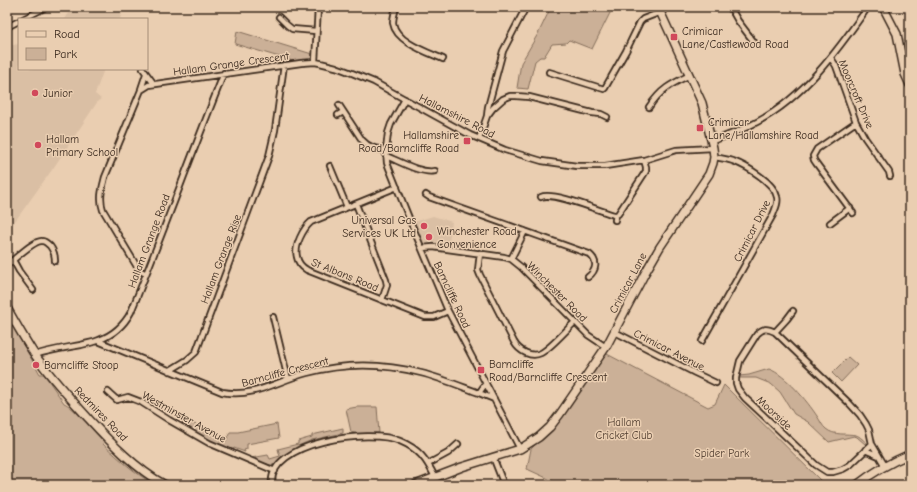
<svg xmlns="http://www.w3.org/2000/svg" width="917" height="492" viewBox="0 0 917 492" font-family="'Comic Neue',sans-serif">
<rect width="100%" height="100%" fill="#eaceb1"/>
<filter id="ink" filterUnits="userSpaceOnUse"><feTurbulence type="fractalNoise" baseFrequency=".025" numOctaves="2"/><feDisplacementMap in="SourceGraphic" scale="8" xChannelSelector="R" yChannelSelector="G"/><feConvolveMatrix kernelMatrix="1 2 1 2 8 2 1 2 1" color-interpolation-filters="sRGB"/></filter>
<g filter="url(#ink)">
<path fill="#dabfa4" d="M73,7H124L120,19H65Z
M19,44V69H104L95,94L101,99L98,101L54,167L13,224L7,217V46Z
M433,216L452,222L448,249L422,248L411,223Z"/>
<path fill="#cbb097" stroke="#836d5a" d="M551,7H613L592,49L569,40L566,43L552,44L544,57H540L535,61L528,89L517,88L521,63L539,32Z
M237,31L312,54V57L310,59L293,61L235,44Z
M7,316L40,374H44L64,403C74,407 95,433 104,442L103,444C119,459 136,474 155,485H7Z
M605,353L708,407L715,404L724,385L825,485H562L527,469L531,449L558,422Z
M848,357L857,365L841,382L832,373Z
M769,369C786,375 807,401 817,416C820,420 822,426 826,429C834,436 846,433 856,435C860,436 864,441 868,444L866,445L857,437L854,436L829,442L808,422L794,414L780,392L771,384L756,378H738L739,376L749,375Z
M357,407H377L379,433L358,434L351,432L346,409Z
M185,419L226,441L230,432H238L277,424L279,438L247,444V449L244,450L245,452L234,448L231,452L199,436L181,426Z
M343,428V433L312,440L298,446L274,465H270L251,459V458L268,455L270,459L280,456L278,449L298,444V441L312,437V435Z"/>
<g fill="none" stroke-linecap="round" stroke-linejoin="round">
<g stroke="#3b2a1e" stroke-width="8">
<path id="street" d="M396,7C395,12 393,17 393,23C396,42 427,52 443,59
M730,7L738,21L754,42
M279,17L287,25L292,29L316,31
M23,19L46,7
M7,27L19,21
M831,58L836,66L856,122L865,138L889,172L890,176
M315,62L318,7
M143,69L154,84
M549,72L604,89L605,88L626,51L640,22L643,19L661,12
M141,89L146,74
M405,99L391,124L388,133L386,150L387,163L411,223L448,311L520,449
M339,105L362,140C369,148 376,149 386,150
M649,107C661,89 671,84 690,75
M338,115L343,112
M487,116L488,107L503,51L526,7
M479,139L487,116L493,108L503,99L510,96H516L529,97L592,113L601,114L607,117
M712,141C727,136 742,130 757,122C804,97 838,50 868,7
M386,156C399,161 421,174 435,171
M330,166L347,207
M397,187L311,222C303,229 294,246 297,257C298,263 302,267 307,270L425,317H434L448,311
M426,195L429,197L589,254C598,261 597,270 588,277
M541,197C553,191 600,211 614,215H616
M356,204L386,280L387,285L382,300
M853,213L816,163L814,160L813,156L817,149L856,122
M615,220L616,215L618,214L646,171V167L644,160
M830,223L850,208
M422,248L433,247L504,257L511,259L521,267L588,335L606,347
M480,253L478,270L480,275L514,342C519,351 531,358 541,353C551,348 566,330 575,322
M511,259L525,231
M13,260L19,271L33,290
M7,265C15,259 34,240 42,241C45,241 48,244 50,246C54,251 55,255 55,261
M146,274L139,270L103,210C99,198 102,189 105,177L141,90L149,85L301,63L315,62L320,63L336,67L352,73L374,82L390,91L470,135L505,150L542,161L577,166H605L644,160L676,150L713,148
M273,317L288,379
M615,332L695,373L716,383
M775,332L787,319L793,311
M98,341L222,392C255,398 276,381 307,373C344,363 383,363 421,373C441,378 460,386 479,393L486,383
M702,341L773,215C775,209 779,203 777,197C774,182 746,166 733,161C727,159 720,158 714,157
M35,355C50,350 65,348 81,345C87,343 93,343 99,340C113,335 124,325 131,312C163,233 192,153 224,73
M169,371L187,360L196,352L269,156L275,130L284,65
M108,392L117,400L128,397L141,402L169,420L209,443L275,471
M479,393L494,399
M872,444L850,465L843,469L833,472H827L816,465L760,412L745,398L738,389L736,383V378L740,361L757,334C763,328 767,328 775,332L849,403L860,415L866,424L869,430L872,444L885,466
M865,450L879,456
M493,457L504,485
M428,464L448,453L458,444
M272,485C267,441 371,428 400,441C419,449 426,459 435,477"/>
</g>
<g stroke="#3b2a1e" stroke-width="10">
<path id="secondary" d="M883,7L897,34L905,74L910,85
M7,308C16,324 25,340 35,355C51,378 70,398 89,419C111,443 136,469 165,485
M415,485L462,467L520,449L539,437L550,427L560,414L606,347L645,273L660,247L709,174L713,163L714,157L713,148L702,103L658,7
M857,485C873,472 891,462 910,454"/>
</g>
<use href="#street" stroke="#eaceb1" stroke-width="4.5"/>
<use href="#secondary" stroke="#eaceb1" stroke-width="7"/>
</g>
</g>
<g fill="#d1495b" stroke="#eaceb1" stroke-width="1.5">
<rect x="670" y="33" width="8" height="8" rx="2"/>
<circle cx="35" cy="93" r="4"/>
<rect x="696" y="124" width="8" height="8" rx="2"/>
<rect x="463" y="137" width="8" height="8" rx="2"/>
<circle cx="38" cy="145" r="4"/>
<circle cx="424" cy="226" r="4"/>
<circle cx="429" cy="237" r="4"/>
<circle cx="36" cy="365" r="4"/>
<rect x="477" y="366" width="8" height="8" rx="2"/>
</g>
<g text-anchor="middle" dominant-baseline="central" stroke-width="3" stroke-linejoin="round" paint-order="stroke">
<g font-size="11" fill="#3b2a1e" stroke="#eaceb1" text-anchor="start">
<text x="682" y="31">Crimicar<tspan x="682" dy="13">Lane/Castlewood Road</tspan></text>
<text x="43" y="93">Junior</text>
<text x="708" y="122">Crimicar<tspan x="708" dy="13">Lane/Hallamshire Road</tspan></text>
<text x="459" y="135" text-anchor="end">Hallamshire<tspan x="459" dy="13">Road/Barncliffe Road</tspan></text>
<text x="46" y="139">Hallam<tspan x="46" dy="13">Primary School</tspan></text>
<text x="416" y="220" text-anchor="end">Universal Gas<tspan x="416" dy="13">Services UK Ltd</tspan></text>
<text x="437" y="231">Winchester Road<tspan x="437" dy="13">Convenience</tspan></text>
<text x="489" y="364">Barncliffe<tspan x="489" dy="13">Road/Barncliffe Crescent</tspan></text>
<text x="44" y="365">Barncliffe Stoop</text>
</g>
<g font-size="11" fill="#3b2a1e" stroke="#eaceb1">
<text transform="translate(231 64) rotate(-8)">Hallam Grange Crescent</text>
<text transform="translate(856 94) rotate(67)">Moorcroft Drive</text>
<text transform="translate(457 116) rotate(27)">Hallamshire Road</text>
<text transform="translate(752 231) rotate(-63)">Crimicar Drive</text>
<text transform="translate(149 241) rotate(-69)">Hallam Grange Road</text>
<text transform="translate(221 259) rotate(-69)">Hallam Grange Rise</text>
<text transform="translate(345 275) rotate(22)">St Albans Road</text>
<text transform="translate(628 283) rotate(-62)">Crimicar Lane</text>
<text transform="translate(557 292) rotate(45)">Winchester Road</text>
<text transform="translate(452 295) rotate(65)">Barncliffe Road</text>
<text transform="translate(669 350) rotate(27)">Crimicar Avenue</text>
<text transform="translate(285 372) rotate(-15)">Barncliffe Crescent</text>
<text transform="translate(774 413) rotate(43)">Moorside</text>
<text transform="translate(101 414) rotate(46)">Redmires Road</text>
<text transform="translate(184 417) rotate(29)">Westminster Avenue</text>
</g>
<g font-size="11" fill="#513e30" stroke="#eaceb1">
<text x="624" y="422">Hallam<tspan x="624" dy="13">Cricket Club</tspan></text>
<text x="722" y="453">Spider Park</text>
</g>
</g>
<rect width="917" height="492" fill="none" stroke="#eaceb1" stroke-width="24"/>
<rect x="12" y="12" width="893" height="468" fill="none" stroke="#3b2a1e" stroke-width="1.5" filter="url(#ink)"/>
<rect x="18" y="18" width="130" height="52" fill="#eaceb1" stroke="#a48c76"/>
<rect x="26" y="31" width="20" height="6" fill="#eaceb1" stroke="#a48c76"/>
<text x="54" y="38" font-size="12" fill="#3b2a1e">Road</text>
<rect x="26" y="48" width="20" height="12" fill="#cbb097" stroke="#a48c76"/>
<text x="54" y="58" font-size="12" fill="#3b2a1e">Park</text>
</svg>
